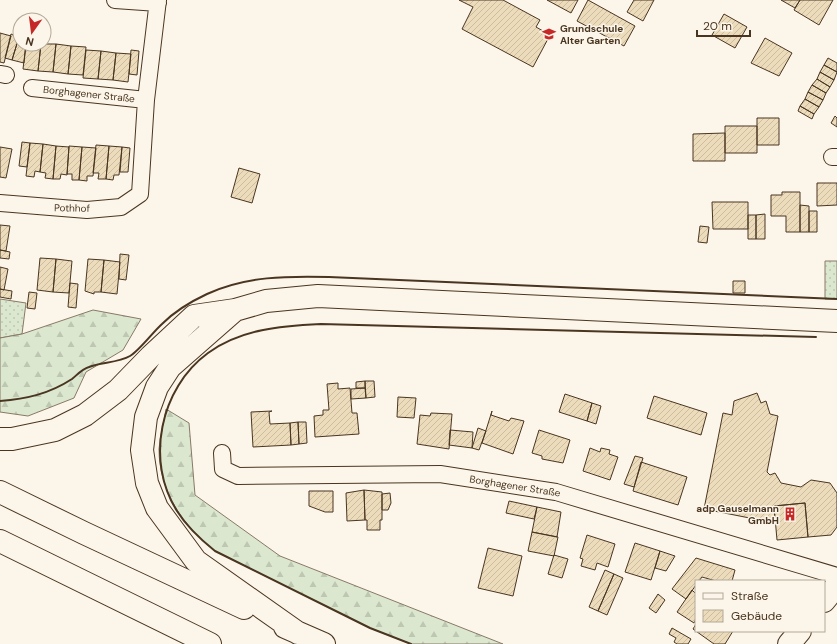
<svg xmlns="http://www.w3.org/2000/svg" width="837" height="644" viewBox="0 0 837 644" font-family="'DM Sans',sans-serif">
<defs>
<pattern id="grass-dots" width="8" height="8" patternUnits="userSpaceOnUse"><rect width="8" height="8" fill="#dce7d0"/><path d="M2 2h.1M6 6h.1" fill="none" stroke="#bec7b2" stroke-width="1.8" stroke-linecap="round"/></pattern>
<pattern id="forest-firs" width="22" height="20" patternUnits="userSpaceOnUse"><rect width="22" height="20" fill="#dce7d0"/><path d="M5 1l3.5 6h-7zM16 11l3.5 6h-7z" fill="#bec7b2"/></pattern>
<pattern id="building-hatch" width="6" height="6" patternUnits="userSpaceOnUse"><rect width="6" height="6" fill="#ecdcbc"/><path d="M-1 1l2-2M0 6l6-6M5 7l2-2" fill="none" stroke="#ccbda1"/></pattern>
</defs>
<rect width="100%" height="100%" fill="#fbf6e9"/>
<path fill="url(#grass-dots)" stroke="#887966" d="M825,261H837V299H825Z
M0,299L26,303L22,334L0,338Z"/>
<path fill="url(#forest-firs)" stroke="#887966" d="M93,310L141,319L123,350L86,372L74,398L28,416L0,412V338L22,334Z
M166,409L189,423L195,495L280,556L503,644H411L370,628L215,551C183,526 159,491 159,449C160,436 164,422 166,409Z"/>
<path fill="url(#building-hatch)" stroke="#4a3520" d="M459,0H503L540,20L536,27L550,35L533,67L462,29L473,7Z
M547,0H578L571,13Z
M588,0L635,26L624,46L577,21Z
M634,0H654L643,21L627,12Z
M781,0H800L795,8Z
M800,0H833L819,25L794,10Z
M724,14L747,27L735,48L712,35Z
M0,33L11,36L4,63L0,62Z
M11,34L19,37L12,60L5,58Z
M19,37L20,44H26L24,63L12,60Z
M765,38L792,53L779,76L751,63Z
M26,44H41L38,71L23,69Z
M41,44H56L53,72L38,71Z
M56,44L71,46L68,74L53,72Z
M71,46L86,47L83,75L68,74Z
M86,50L101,51L98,79L83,78Z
M131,50L139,51L137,75L129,74Z
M101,51L116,53L113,80L98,79Z
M116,53L131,54L128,82L113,80Z
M828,58L837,63V72L824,65Z
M824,65L837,72L834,80L820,72Z
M820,72L834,80L830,87L817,79Z
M817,79L830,87L826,93L812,85Z
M812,85L826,93L823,100L808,92Z
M808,92L823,100L819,107L805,99Z
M805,99L819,107L814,114L800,106Z
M800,106L814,114L812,119L798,111Z
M835,116L837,118V127L831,123Z
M757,118H779V145H757Z
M725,126H757V153H725Z
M725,133V161H693V134Z
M22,142L30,143L27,167L19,166Z
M30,143L43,144L40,172L35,171L34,177L26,176Z
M43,144L56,146L53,179L45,178L46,173L40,172Z
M96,145L109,146L106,179H98L99,173H93Z
M56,146L69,147L67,175L61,174L60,179H53Z
M69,146L82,147L79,180H72V174H67Z
M109,146L122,147L119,175H114L113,180L106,179Z
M0,147L12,149L6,178L0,177Z
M82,147L96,148L93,176H87V181L79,180Z
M122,147L130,148L128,172H120Z
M239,168L260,174L252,203L231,197Z
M817,183H837V205L817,206Z
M782,192H800V232H786V216H771V195H782Z
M712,202H748V229H713Z
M800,205L809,206V232H800Z
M809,211H817V232H809Z
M765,214V239H756V215Z
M748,215H756V239H748Z
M0,225L10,226L6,251L0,250Z
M700,226L709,227L707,243L698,242Z
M0,250L10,252L9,259L0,258Z
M120,254L129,255L126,280L119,279Z
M40,258L56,259L53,292L37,290Z
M56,259L72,261L69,293L53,292Z
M88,259L104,260L101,292H94V294L85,291Z
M104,260L120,262L117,294L101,292Z
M0,267L8,269L4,290L0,289Z
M733,281H745V293H733Z
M70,283L78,284L76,308L68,307Z
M0,289L12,291L11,299L0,297Z
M29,292L37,293L35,309L27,308Z
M365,381V388H356V382Z
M365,381H374L375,397L366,398Z
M338,383V389L350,388L352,413H357L359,434L315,437L314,416L323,415V410H329L327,384Z
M365,388L366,398L351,399V389Z
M757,393L761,403L766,401L770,414L778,416L767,472L770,475L775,473L781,483L801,487L811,480L830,483L837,493V527L831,535L808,537L805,503L774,506L775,523L704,509L723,413L732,415L734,401Z
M565,394L592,403L587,421L559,412Z
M654,396L707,413L701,435L647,418Z
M398,397L416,398L414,418L397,417Z
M592,403L601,406L596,424L587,421Z
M272,411L269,412L270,424L290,423L291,445L253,447L251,412Z
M492,411L491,415L509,421L511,418L524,421L513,454L482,443Z
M431,413L452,414L449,449L417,444L420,415L430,416Z
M298,422L299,444L291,445L290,423Z
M298,422H306L307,443L299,444Z
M478,428L486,431L479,450L472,448Z
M450,430L473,432L472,448L449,445Z
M539,430L570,440L563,463L542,459V456L532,453Z
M590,448L600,452L601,448L610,450L609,454L618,457L610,480L583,471Z
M635,456L643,458L634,487L624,484Z
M641,462L687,477L678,505L633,491Z
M364,490L382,492V520H380V530H367V520H365Z
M364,490L365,520L347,521L346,493Z
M309,491H333V512H325L309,506Z
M390,493L391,503L388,510H382V494Z
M509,501L537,507L534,519L506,513Z
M805,503L808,537L777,540L774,506Z
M537,507L561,512L557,537L532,532Z
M532,532L558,537L554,556L528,551Z
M587,535L615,544L608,567L597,563L595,570L581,566L583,559L580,558Z
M635,543L660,551L651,580L625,572Z
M488,548L522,556L513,596L478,588Z
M660,551L675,556L666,571L655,568Z
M554,555L568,559L562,578L548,574Z
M696,558L735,570L732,581H716L702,577L699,581H696V585L686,599L672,589Z
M605,570L614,574L598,611L589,607Z
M614,574L623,578L607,615L598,611Z
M692,590L696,594V619L694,623L677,612Z
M658,594L665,600L656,613L649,608Z
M696,624V631H733L725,644H714L693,629Z
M672,628L691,639L688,644H677L674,642L676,638L669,634Z"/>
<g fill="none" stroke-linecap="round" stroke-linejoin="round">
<g stroke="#4a3520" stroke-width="18">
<path id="minor" d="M115,0L158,3
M0,74L6,75
M32,88L146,100
M832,157H837
M0,203L87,210L121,207L140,194L146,100L158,0
M222,453L223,469L238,476L440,474L556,492L837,576"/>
</g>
<g stroke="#4a3520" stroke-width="24">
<path id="primary" d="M824,601L837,585
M789,644L800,631"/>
</g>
<g stroke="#4a3520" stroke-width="24">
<path id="motorway" d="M235,310L170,367L157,387L146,417L142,450L147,483L157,508L196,561L298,633
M0,439H12L55,430L85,415L118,390L151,356L194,316L235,310L266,301L318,296L837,321
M0,492L84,533L244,608
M0,541L210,644
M285,627L324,644"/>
</g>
<use href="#minor" stroke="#fbf6e9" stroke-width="16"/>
<use href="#primary" stroke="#fbf6e9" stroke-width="22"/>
<use href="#motorway" stroke="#fbf6e9" stroke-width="22"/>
<path stroke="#4a3520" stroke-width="2" d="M0,401C26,399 49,394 72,379C77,375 82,369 89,367C101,362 118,363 130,356C139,351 153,332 162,324C174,312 192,301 207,294C246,276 287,276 329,277L837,299
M411,644L370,628L215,551C200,539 187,527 177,511C145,461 160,388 208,353C241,329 281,326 321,324L816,337"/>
</g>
<defs>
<g id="school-bare" transform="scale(1.08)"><path d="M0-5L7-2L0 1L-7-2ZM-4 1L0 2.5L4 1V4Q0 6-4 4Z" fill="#c62828" stroke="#fbf6e9" stroke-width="2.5" paint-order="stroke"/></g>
<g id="building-bare" transform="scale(1.08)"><path d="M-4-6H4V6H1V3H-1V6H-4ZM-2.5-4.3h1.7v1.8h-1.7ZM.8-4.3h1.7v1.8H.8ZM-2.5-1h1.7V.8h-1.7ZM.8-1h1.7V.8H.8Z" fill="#c62828" stroke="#fbf6e9" stroke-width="2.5" paint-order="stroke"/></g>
</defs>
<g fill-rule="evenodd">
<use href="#school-bare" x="549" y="34"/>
<use href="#building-bare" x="790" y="514"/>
</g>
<g text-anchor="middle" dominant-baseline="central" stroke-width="3" stroke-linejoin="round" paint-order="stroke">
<g font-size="10" font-weight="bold" fill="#4a3520" stroke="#fbf6e9" text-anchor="start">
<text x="560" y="28">Grundschule<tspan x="560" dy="12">Alter Garten</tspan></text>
<text x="779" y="508" text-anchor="end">adp Gauselmann<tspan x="779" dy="12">GmbH</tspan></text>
</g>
<g font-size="10" fill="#4a3520" stroke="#fbf6e9">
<text transform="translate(89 94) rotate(6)">Borghagener Straße</text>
<text transform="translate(72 208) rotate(1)">Pothhof</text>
<text transform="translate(515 486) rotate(9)">Borghagener Straße</text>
</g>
</g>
<rect x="695" y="580" width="130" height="52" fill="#fbf6e9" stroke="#b4a999"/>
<rect x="703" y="593" width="20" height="6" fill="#fbf6e9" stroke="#b4a999"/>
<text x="731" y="600" font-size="12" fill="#4a3520">Straße</text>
<rect x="703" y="610" width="20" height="12" fill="url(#building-hatch)" stroke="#b4a999"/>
<text x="731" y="620" font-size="12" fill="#4a3520">Gebäude</text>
<g transform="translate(32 32) rotate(194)"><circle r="19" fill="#fbf6e9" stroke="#b4a999"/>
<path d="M0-3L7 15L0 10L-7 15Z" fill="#c62828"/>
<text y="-6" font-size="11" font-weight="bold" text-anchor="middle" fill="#4a3520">N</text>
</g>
<path d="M697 30v6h53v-6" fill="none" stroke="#4a3520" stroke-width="2"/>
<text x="703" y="30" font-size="12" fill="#4a3520" stroke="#fbf6e9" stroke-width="3" paint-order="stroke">20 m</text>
</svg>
